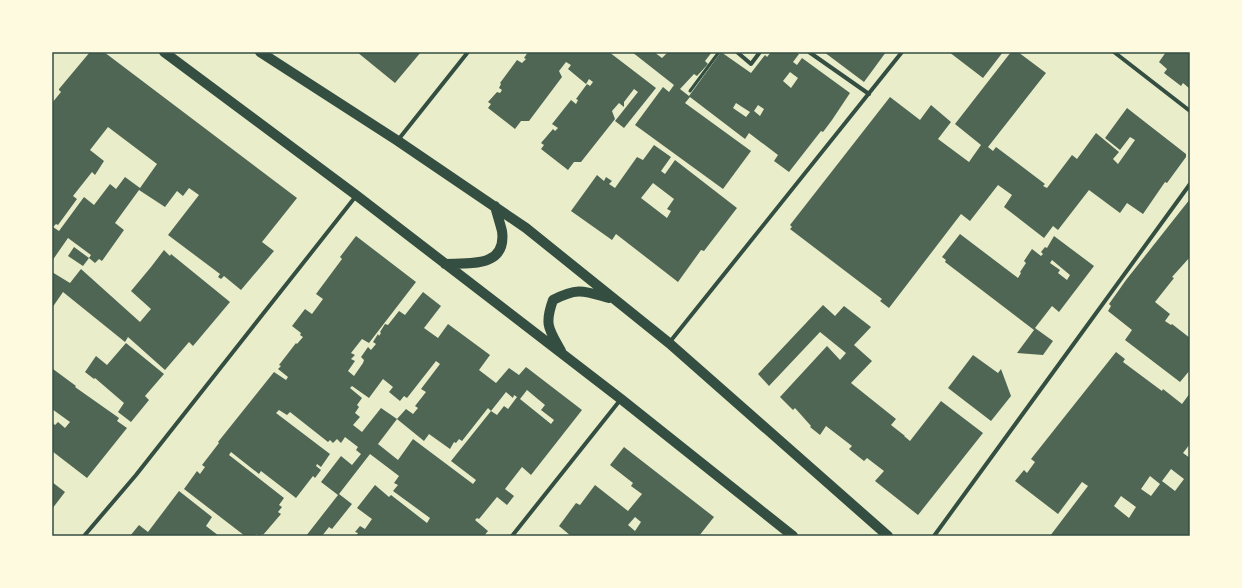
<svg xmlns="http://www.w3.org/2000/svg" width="1242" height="588" viewBox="0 0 1242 588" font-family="Inter,sans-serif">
<rect width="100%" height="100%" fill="#e9edc9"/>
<path fill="#4f6655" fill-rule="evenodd" d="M90,52H104L297,198L262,242L274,251L241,290L224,276L221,279L218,277L220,274L168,235L199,195L189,188L183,196L177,191L165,207L139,190L115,223L124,230L102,261L99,259L95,263L89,258L91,255L68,238L52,261V103L61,92L59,90V89ZM108,127L157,164L140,188L125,177L116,189L110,184L94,205L84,197L59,231L53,227L56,224L58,225L77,199L73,196L92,172L95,175L104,161L90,150Z
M357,52H421L395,83Z
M528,52H609L656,88L624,128L615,121L638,92L634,89L624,102V107L619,103L612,111L615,119L581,162H574L568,170L541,149L544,145L541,143L553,129L555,131L558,128L552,124L571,100L576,104L578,100L576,99L587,84L590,86L593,82L589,79L586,84L568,69L571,65L566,62L559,71L562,77L529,121H521L515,129L488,108L491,104L488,102L497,92L500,93L502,90L499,88L501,84L500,83L517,60L522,63L526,59L524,58Z
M632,52H654L662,58L668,52H712L705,61L708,64L697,76L694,74L680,89L689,96L721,52L751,73L765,55L767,57L771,52H795L799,54L793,62L797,65L802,58L850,93L832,120L823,132L821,131L789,172L774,161L778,155L749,133L745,139L690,97L685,103L751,151L723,189L635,125L663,87L669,92L674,85ZM790,72L798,78L791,88L783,81ZM736,103L750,112L746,117L733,108ZM758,105L764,109L760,116L754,111Z
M824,52H886L864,82Z
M949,52H1003L983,78Z
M1011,52H1018L1046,73L988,147L993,151L996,147L1045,184L1043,186L1047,188L1072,155L1077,159L1096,133L1119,152L1113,159L1118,164L1135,140L1130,137L1120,150L1105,138L1127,108L1186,154V157L1167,183L1165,182L1143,214L1127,203L1120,213L1089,190L1058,230L1053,226L1044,238L1004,207L1012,195L998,185L970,221L961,214L889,308L880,301L882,299L790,229L792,227L790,225L890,97L920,120L931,105L951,122L938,139L969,162L981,145L955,124Z
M1166,52H1190V89L1183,83L1181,86L1164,73L1167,69L1159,62Z
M654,145L671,157L661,171L665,174L675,160L737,208L704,251L701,250L678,282L616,234L612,240L571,211L597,175L604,181L606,177L612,181L609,184L615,188L637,157L643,160ZM653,183L674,199L667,209L671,211L667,218L641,198Z
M1190,199V257L1172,277L1174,278L1155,302L1170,314L1165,321L1171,325L1172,324L1190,338V370L1180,382L1125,340L1132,330L1108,311L1111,306L1109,304L1126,280Z
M960,234L1018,278L1021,273L1020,272L1026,263L1024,261L1032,249L1041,256L1043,254L1041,252L1045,247L1047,248L1054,236L1094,266L1059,312L1052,306L1035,328L1053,341L1043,355L1017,353L1034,330L945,262L946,260L942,257ZM1052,260L1070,275L1067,280L1058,273L1060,270L1050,263Z
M356,236L416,282L369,343L362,339L351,353L355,355L351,359L355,361L348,371L354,376L363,363L364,360L361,357L368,347L371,350L376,344L373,342L378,334L379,336L381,333L380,332L385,324L388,325L399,311L405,315L423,292L441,306L424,328L438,338L448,324L490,355L479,370L496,383L509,368L519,375L526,367L582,410L531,475L522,467L505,489L514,496L507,505L497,497L479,519L477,518L475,520L488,531L484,536H356L358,533L355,532L360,526L365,529L372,519L357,508L375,485L389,497L391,495L427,523L430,518L393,491L398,485L394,483L399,476L370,454L339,494L352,504L332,529L329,527L322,536H306L338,495L321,482L341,456L352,465L361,454L356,450L358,447L345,437L341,443L337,439L333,443L330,440L328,442L290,412L287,415L279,410L276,413L330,454L321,467L317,464L316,466L321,470L315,478L313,476L296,498L261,471L259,474L231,452L229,455L284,498L279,505L282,507L278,512L281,514L263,535L262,534L260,536L256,534L255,536H245L184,489L197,471L200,474L205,467L202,465L219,443L218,442L274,372L286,380L288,377L278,369L281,366L279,365L296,343L297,344L303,337L300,335L301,333L292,326L305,309L312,314L323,299L316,294L342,259L340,257ZM436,361L440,364L421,389L426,392L415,406L418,408L413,414L406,409L397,419L381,408L362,432L353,425L360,417L355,413L359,407L357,405L362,398L350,388L352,386L369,398L383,379L393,387L389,392L400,401L404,396L407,398ZM527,390L545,405L541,410L554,420L551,424L520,399ZM506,392L513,398L514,395L517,397L508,409L504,406L497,415L491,411L451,461L476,480L473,484L413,439L398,460L378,444L397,419L424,441L429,434L450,449L454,442L456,443L459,439L462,441L488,408L491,411Z
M74,247L89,258L83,266L68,256Z
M164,250L170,256L171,254L230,302L193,346L189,342L165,370L128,337L125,342L63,292L52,308V272L70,283L81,269L140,322L151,309L131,291L151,267Z
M823,305L835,316L844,306L871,327L854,345L872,361L851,383L896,419L891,425L905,436H904L910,441L941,401L983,433L918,515L875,481L884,471L867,458L864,461L849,449L852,446L826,426L820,435L810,427L811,426L795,408L793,410L780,397L827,346L840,360L846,353L820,332L769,386L758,374Z
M126,343L164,374L145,396L149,400L131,422L118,412L124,403L95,378L94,379L85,372L96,356L107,365Z
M1116,352L1125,359L1123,362L1162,391L1163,389L1182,404L1190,393V444L1183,453L1190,458V536H1050L1088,486L1082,482L1058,514L1015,481L1024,470L1027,473L1035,462L1031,459ZM1171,469L1184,479L1175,491L1162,481ZM1150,476L1160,484L1151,496L1141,489ZM1121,496L1136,507L1129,518L1114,506Z
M973,355L998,373L1001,369L1011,396L991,421L948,388Z
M53,369L76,386L75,387L119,418L117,421L127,428L87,478L52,451V422L55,425L58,422L65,428L70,422L52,409Z
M624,447L714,517L699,536H571L559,526L576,503L580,505L595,485L628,511L642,494L631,486L633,483L610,465ZM635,517L641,522L635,531L628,525Z
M52,482L65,492L52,509Z
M179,491L212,517L206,526L219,536H130L139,525L148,532Z"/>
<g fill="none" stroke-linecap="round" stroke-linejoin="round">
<path stroke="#344e41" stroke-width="3" d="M690,91L719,52"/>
<path stroke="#344e41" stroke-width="4" d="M737,52L751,64L760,52
M809,52L869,94
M1114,52L1190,111
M398,140L468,52
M669,343L902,52
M84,536L136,475L356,196
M512,536L621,399
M934,536L1190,184"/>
<path stroke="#344e41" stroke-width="10" d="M164,52L356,195L621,399L793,536
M260,52L398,141L526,228L669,343L888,536
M445,264C469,263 507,268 502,231C500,223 497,214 495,206
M561,351C549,329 544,325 553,300C578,287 584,291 609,298"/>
</g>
<rect width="1242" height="588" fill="none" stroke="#fefae0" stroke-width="106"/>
<rect x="53" y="53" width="1136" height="482" fill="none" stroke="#344e41" stroke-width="1.5"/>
</svg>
